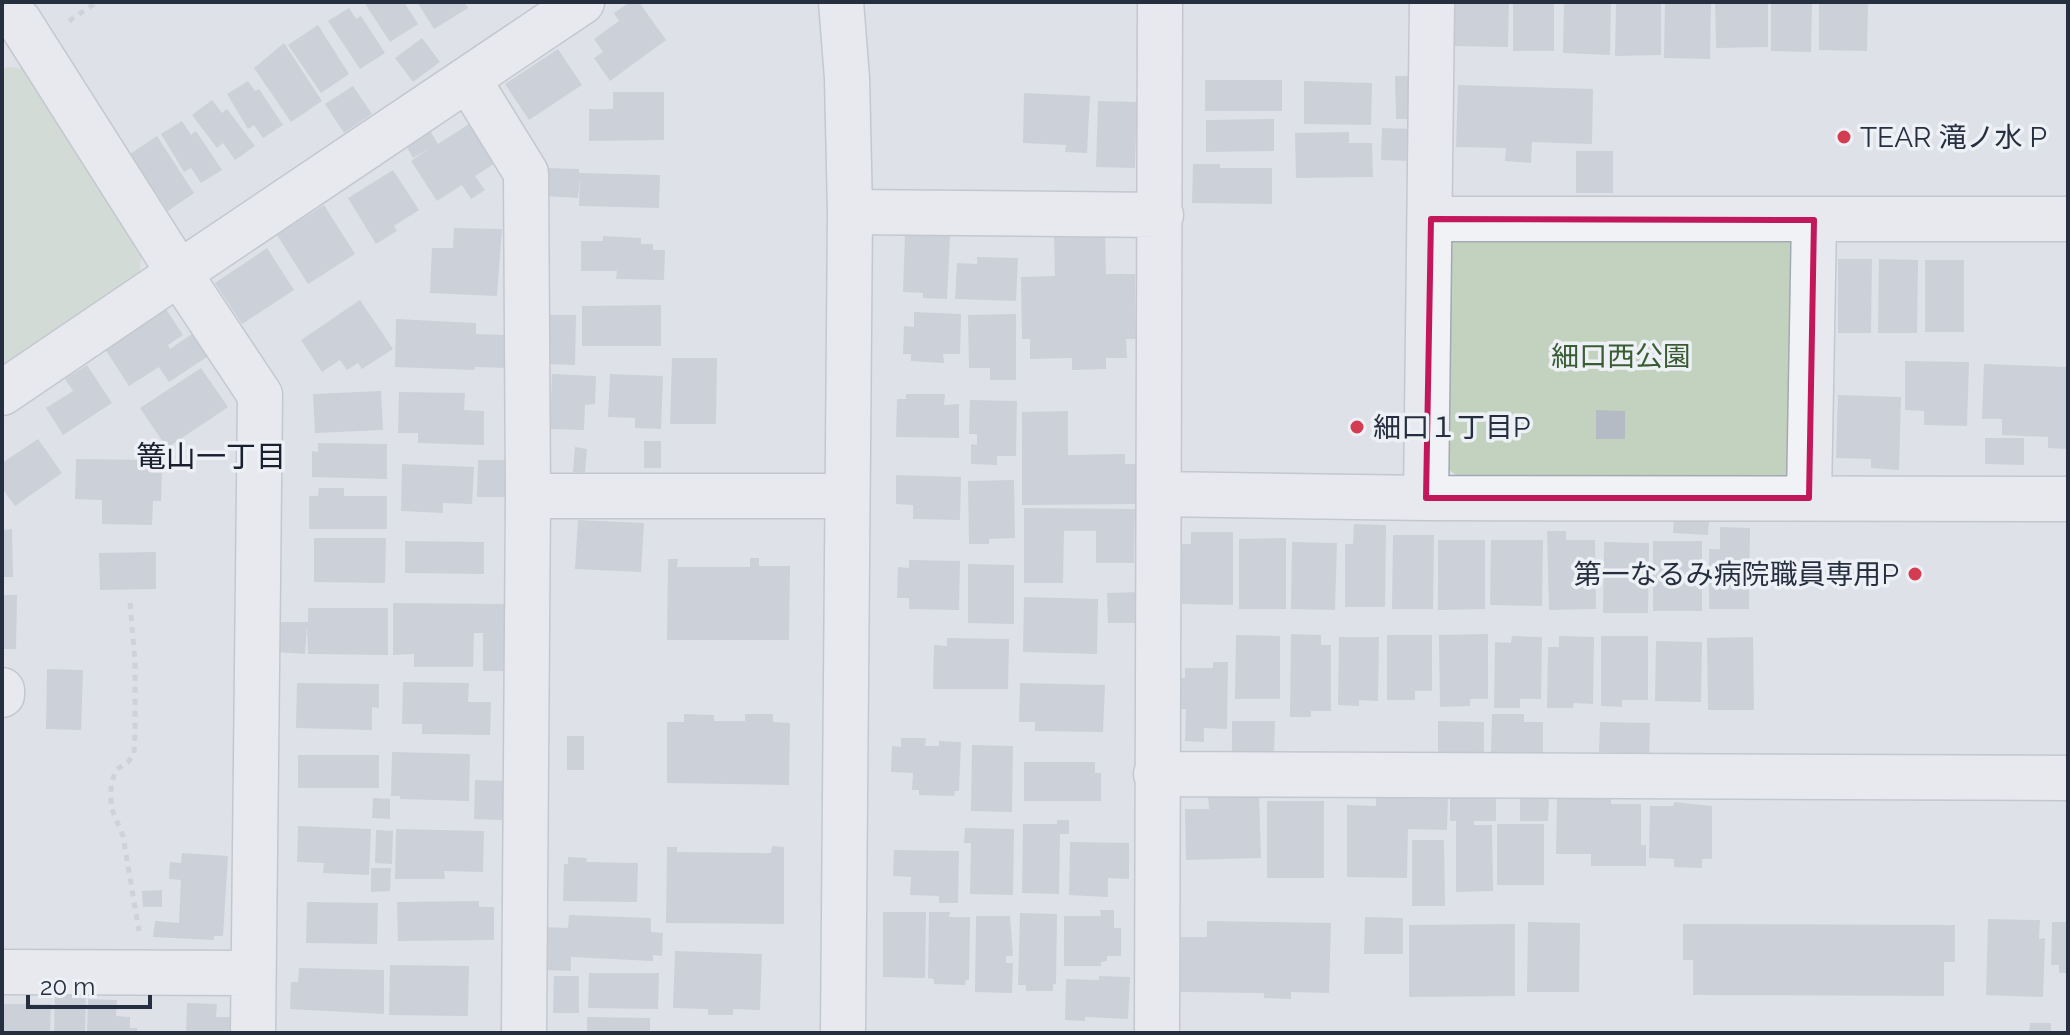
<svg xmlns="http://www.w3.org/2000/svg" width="2070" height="1035" viewBox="0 0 2070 1035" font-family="Raleway,'Noto Sans JP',sans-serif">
<rect width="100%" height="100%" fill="#dee2e8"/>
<path fill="#c3d2be" d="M7,67L26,69L142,247L139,282L2,374V70Z
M1778,231L1798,248L1797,463L1780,481L1465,482L1445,467L1446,248L1461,232Z"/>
<path fill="#b5bbc5" d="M364,2H404L418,24L390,42Z
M417,2H465L468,8L434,29Z
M630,2H639L666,40L610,81L594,58L603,52L594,39L619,21L614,13Z
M1451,2H1509L1508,47L1450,46Z
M1513,2H1554V51H1513Z
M1564,2H1611L1610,55L1563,53Z
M1616,2H1661V55L1615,56Z
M1665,2H1711L1710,59L1664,58Z
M1715,2H1768V47L1716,48Z
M1771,2H1812L1811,52L1771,51Z
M1819,2H1868L1867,51L1819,50Z
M349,8L356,19L361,16L385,53L360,69L328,21Z
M318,25L349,74L321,93L288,45Z
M422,38L440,62L413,82L395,58Z
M284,43L322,101L291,122L254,68Z
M558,49L582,85L529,120L505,84Z
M1395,76H1413L1414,119H1396Z
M1205,80H1282V111H1205Z
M248,81L255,91L259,89L283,125L263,138L254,125L248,129L227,94Z
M1304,81L1372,83L1371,125L1304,124Z
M1458,85L1593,89L1592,144L1532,142L1531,163L1505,161L1506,148L1456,147Z
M353,86L372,114L344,133L325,104Z
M613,92H664V140L589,141V109H613Z
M1024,93L1090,96L1087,153L1065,152L1066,145L1023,143Z
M212,100L222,113L227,109L255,146L235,160L223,143L217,148L192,115Z
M1098,101L1137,102L1135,168L1096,167Z
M1274,119V151L1206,152V120Z
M182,121L191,135L196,131L222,170L201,183L191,168L184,172L161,134Z
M472,122L497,162L475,176L485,190L471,199L462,185L437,201L411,161L430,148L413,158L405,144L429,129L438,144Z
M1382,128L1413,129L1412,161L1381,160Z
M1349,132V143H1372L1373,177L1296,178L1295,133Z
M157,136L194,193L168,211L130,154Z
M1576,151H1613V193H1576Z
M1193,164H1220V168H1272V204L1192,203Z
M547,168L579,169V173L660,175L659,208L579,206L580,177L578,198L545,196Z
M393,170L419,210L394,226L397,231L376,244L348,198Z
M324,205L355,254L308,284L277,235Z
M454,228L502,229L497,296L430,293L432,248H453Z
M1105,233L1106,274H1135L1136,339H1126L1127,358H1106V369L1072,370V358L1030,359V339H1022L1021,277L1055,276L1054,234Z
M905,234L950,235L947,299L923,298V293L903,292Z
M603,236L641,238V244H653V250H665L664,280L616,279L617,271H581V241H603Z
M267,248L294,290L242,324L215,283Z
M977,257L1018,258L1016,301L955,299L957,263L977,264Z
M1838,259H1872L1871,333H1838Z
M1879,259L1918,260L1917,333H1878Z
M1925,260H1964V332H1925Z
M360,300L393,349L362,369L358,363L347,370L340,360L322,372L301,340Z
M661,305V346H582V306Z
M164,306L183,335L168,345L170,349L195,332L210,355L169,382L159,367L129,386L103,346Z
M914,312L961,314L960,354H943L944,363L911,361V354H903L904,326L914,327Z
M1016,314V380H990V368H969L968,315Z
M545,315H576L575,365L544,364Z
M396,319L476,323V334L507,335L506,368L475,367L474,370L395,367Z
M672,358H717L716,424H670Z
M1905,361L1969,362L1967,426L1924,425V411L1905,410Z
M1984,364L2068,367V449L2048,448V437L2002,435V419H1982Z
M87,365L112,403L63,435L46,408L73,391L65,379Z
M201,368L228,407L167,448L140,408Z
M552,374L596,376L595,404L585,405L584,430L550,429Z
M610,374L663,376L661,429L635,428V418L608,417Z
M381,391L383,430L315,433L313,394Z
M399,392L465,393L464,410L484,411V445L418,443V433H398Z
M906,394H945L944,405L959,404V438L896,437L897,399H906Z
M1838,395L1901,397L1899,470L1871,468V459L1836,458Z
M970,400L1017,401L1016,456H997V465L971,464V444L977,445V434H969Z
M1596,410L1625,411V439H1596Z
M1068,411V455L1125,454V464H1137V504L1022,505V412Z
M1985,438H2024V465L1985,464Z
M38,439L62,473L15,506L2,488V463Z
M644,441H661V468H644Z
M318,443L387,444V479L312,477V451L318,452Z
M575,447L587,449L585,473L573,472Z
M76,459L154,460V466H162L161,501H153L152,525L102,524V500L75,499Z
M478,460H506L505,497H477Z
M402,464L474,467L472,504L443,503V513L401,511Z
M896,475L961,477L960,520L913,519V505L896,504Z
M1014,480L1015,538L989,539V544H969L968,481Z
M319,488H344V496H387V529H309V496H318Z
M1024,508L1135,509L1134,563H1096V531H1064L1063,583H1024Z
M1674,517L1709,518L1708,535L1673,533Z
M578,520L644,523L641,572L575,569Z
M1354,524L1386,525L1385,607H1345V544H1353Z
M1720,527L1750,528L1749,609H1709V549H1720Z
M12,529L13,577H2V530Z
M1547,531H1566V540H1595L1596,609L1549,610Z
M1191,532H1233V605L1182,604V544H1191Z
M1393,535H1434L1433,609H1392Z
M314,538H386L385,583L314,582Z
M1286,538V609H1239V539Z
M1438,540H1485V609L1438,610Z
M1491,540H1543L1542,606L1490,605Z
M405,541L484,542V574L405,573Z
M1653,541H1702V611H1653Z
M1292,542L1337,543L1335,610L1291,609Z
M1604,542L1649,543L1648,613H1603Z
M156,552V589L100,590L99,553Z
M750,558H759V566H790L789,640H667L668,559H678L677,567H750Z
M909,560L960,561L959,610L909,609V598H897L898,567L909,568Z
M968,564L1014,565V624L968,623Z
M1138,592V623H1108L1107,593Z
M2,595H17L16,649H2Z
M1024,597L1098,599L1097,654L1023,652Z
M393,603L505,604V671H483V633H474L473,667H414V654L393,655Z
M308,608H388V655L308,654L307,625L305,654L277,652L279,622H308Z
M1291,634L1321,635V645H1331V711H1311V717H1290Z
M1488,634V699H1470V706L1440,707L1439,635Z
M1236,635L1280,636V699H1235Z
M1387,635H1432V691H1415V700H1387Z
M1512,636L1542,637L1541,699H1520V708H1494L1495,642L1511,643Z
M1559,636L1594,637L1593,704L1574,703L1573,708H1547L1548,647H1559Z
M1601,636H1648V700H1622V707L1601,706Z
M1339,637H1379L1378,701L1359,700V706L1338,705Z
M1753,637L1754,710H1708L1707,638Z
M947,638L1009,639L1008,689H933L934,645L947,646Z
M1656,641L1702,642L1701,702L1655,701Z
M1213,662H1228L1227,729L1204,728V742L1185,741L1186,709H1180V678H1185V668H1213Z
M47,669L83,670L81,730L46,729Z
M403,682L469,683L468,702H491L490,735L422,734V724H402Z
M297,683L379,684V708L372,707V730L296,728Z
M1020,683L1105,685L1103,732L1035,731V722H1019Z
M684,714L714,715V721H745V714H773V722L790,723L789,785L667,783V722H684Z
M1492,714H1524V722H1543V753L1491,752Z
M1232,721H1275L1274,754H1232Z
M1438,721L1484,722V753H1438Z
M1600,722L1650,723L1649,754L1599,752Z
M567,736H584V770H567Z
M901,738H926L925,746H939V741L961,742L959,791H955L954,796L919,795V790H912L913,773L891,772L892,746L901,747Z
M972,745L1013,746L1012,812L971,811Z
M392,752L470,754L469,801L400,799V796H391Z
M298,755H379V788H298Z
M1024,762H1095V773H1101V801H1024Z
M475,780L506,781L504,820L474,819Z
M1450,791H1496V821H1474V825H1492L1493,891L1456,892V821H1450Z
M1376,793L1448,794L1447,830L1408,829L1407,878L1347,877V805L1376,806Z
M1259,794L1261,858L1186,860L1185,809H1209L1208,795Z
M1520,795H1549L1548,821H1520Z
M373,798L390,799V819L372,818Z
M1557,799H1611V804H1641V845H1646V866H1591V854H1556Z
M1267,801H1324V878H1267Z
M1674,802L1712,806V859H1702V868L1674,867V859L1649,858L1650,806H1673Z
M1057,820H1069V834H1060L1059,894L1022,893L1023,824H1057Z
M1497,824H1544V885H1497Z
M298,826L371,829L369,875L323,873L324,863L297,862Z
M965,828L1014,829L1013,895L970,894L971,843H964Z
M396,829L484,831L483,872L444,871L445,879H395Z
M376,830L393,831L392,864L375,863Z
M1412,840H1444L1445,906H1412Z
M1070,842L1129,843V879L1108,878V897L1069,895Z
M772,846L784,847V924L666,923L667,847H677V852L771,853Z
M894,850L959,851L958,903H939V896L910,895L911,877L893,876Z
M182,853L228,856L223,936H214V940L153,937L155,921L179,923L181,880L169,879L170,862L181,863Z
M568,857L587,858L586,862L638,863L637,902L563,901L564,864H568Z
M371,868H391L390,891L371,892Z
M162,890V907H143L142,891Z
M479,901V907H494V940L398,941L397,902Z
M307,902L378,903L377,944L306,943Z
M1100,910H1114V928H1121V956H1107V961L1101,962V966H1064V916H1101Z
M883,912H926L925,978L883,977Z
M929,912H950L949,917H970L969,980H966L965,985L934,984V979L928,978Z
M1020,913L1057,914L1056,984H1053V991H1026V985H1018Z
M569,915L651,918V932L663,933L662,956L653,955V961L571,957V971L543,970L544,927L568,928Z
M976,916H1010L1013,956H1006V963H1013L1012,993L975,992Z
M1365,917L1403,918V954H1364Z
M1988,919L2040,920L2039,939L2045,938L2043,997L1986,995Z
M1207,921L1331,923L1329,993L1291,992V999L1264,998V993L1180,992L1181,937H1207Z
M1528,922L1580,923L1579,992H1527Z
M2052,922H2068V973H2059V965H2051Z
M1515,924V996L1409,997V925Z
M1683,924L1955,925V962H1944V996L1693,995V960H1683Z
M675,951L762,954L760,1010L733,1009V1015H708V1009L673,1008Z
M390,965L469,966L468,1016L389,1015Z
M299,968L384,970V1014L290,1009L291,982H298Z
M589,973H659L658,1009L588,1008Z
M554,976H579V1013H553Z
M1099,976L1130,977L1128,1019L1085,1017V1021L1065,1020L1066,979L1099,980Z
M55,992H86L85,1033H54Z
M88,999L117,1000L116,1016L130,1017V1028H137V1033H87Z
M187,1003L217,1004L216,1017H233V1033H186Z
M2,1004H51L50,1033H2Z
M587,1017L650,1018V1033H587Z
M2030,1023H2051V1033H2029Z"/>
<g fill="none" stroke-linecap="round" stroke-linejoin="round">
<g stroke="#a3a9b2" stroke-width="47">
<path id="minor" d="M841,2L847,78L850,212L843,1033
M19,21L179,273L582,2
M468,79L526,173L528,496L524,1033
M850,212L1161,215
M1431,219H2068
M2,393L179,273L260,395L253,1033
M1159,494L1426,498L2068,499
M528,496H847
M1426,498L1432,2
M1809,498L1814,220
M2,690V695
M1156,774L2068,778
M2,972L252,973
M1157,1033L1160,2"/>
</g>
<path stroke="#bcbfc6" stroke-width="5" stroke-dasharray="6 6" stroke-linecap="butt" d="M69,21L97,2
M130,603L135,661V735L134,753L129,761L116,770L111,784V807L123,836L139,931"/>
<use href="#minor" stroke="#f1f2f6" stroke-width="44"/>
</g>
<path d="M0 0H2070V1035H0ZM1431,219L1814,220L1809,498H1426Z" fill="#dee2e8" fill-opacity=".55" fill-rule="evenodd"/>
<path fill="none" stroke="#c2185b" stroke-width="6" stroke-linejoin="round" d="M1431,219L1814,220L1809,498H1426Z"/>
<g fill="#d43c52" stroke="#edf1f6" stroke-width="3">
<circle cx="1844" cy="137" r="8"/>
<circle cx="1357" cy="427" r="8"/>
<circle cx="1915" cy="574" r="8"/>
</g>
<g text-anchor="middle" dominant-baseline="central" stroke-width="7" stroke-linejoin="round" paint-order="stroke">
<g font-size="28" fill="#262f3f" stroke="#edf1f6" text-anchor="start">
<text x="1860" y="137">TEAR 滝ノ水 P</text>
<text x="1373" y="427">細口１丁目P</text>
<text x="1899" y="574" text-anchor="end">第一なるみ病院職員専用P</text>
</g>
<g font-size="28" fill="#3a5c33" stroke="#edf1f6">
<text x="1621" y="356">細口西公園</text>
</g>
<g font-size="30" fill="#192030" stroke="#edf1f6">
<text x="211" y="456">篭山一丁目</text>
</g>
</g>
<rect width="2070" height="1035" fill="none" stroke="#262f3f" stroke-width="8"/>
<path d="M28 995v12h122v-12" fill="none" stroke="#262f3f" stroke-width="4"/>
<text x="40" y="995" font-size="24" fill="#262f3f" stroke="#edf1f6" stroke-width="6" paint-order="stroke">20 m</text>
</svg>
